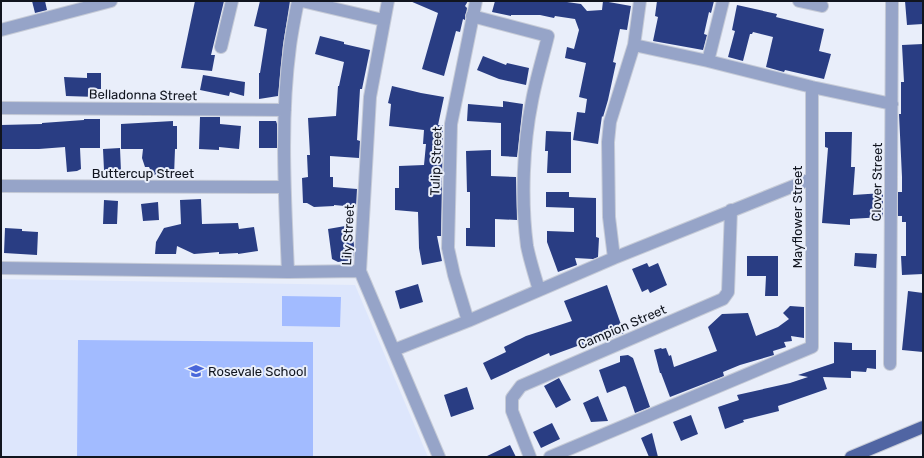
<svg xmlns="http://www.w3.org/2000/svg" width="924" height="458" viewBox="0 0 924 458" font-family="Rubik,sans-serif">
<rect width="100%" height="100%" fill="#e9eefa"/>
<path fill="#dde6fc" d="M1,279L355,285L428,457H1Z"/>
<path fill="#a2bbff" d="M282,296L341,297L340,327L282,326Z
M78,340L313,342V457H77Z"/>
<path fill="#293d83" d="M32,1H45L47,10L35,13Z
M195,1H224L211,55H215L212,71L181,68Z
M260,1H290L283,45L278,96L259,99V73H260L267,29L254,26Z
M410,1H468L465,6L467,8L465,20L463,19L460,32L456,31L444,76L422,69L438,13Z
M495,1H560L581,4L587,11L602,10L603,1L631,6L627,30L620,29L613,62L616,63L608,100L603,117L602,116L598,144L573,140L577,112L585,113L587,99L579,97L586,63L565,58L567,47L574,49L579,30L575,19L555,16L554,18L540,15H511V16L492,12Z
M657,1H714L711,13L709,12L704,34L707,35L703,50L653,41L658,17L655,16Z
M905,1H923V24L907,25Z
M737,5L777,14L776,17L824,29L819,51L831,54L824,79L785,70L784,72L766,67L773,37L753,32L752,34H750L743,61L728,57L735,31L732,30Z
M320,36L344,42V44L370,50L362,89H360L357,140L360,141L359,158L330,156V177H333V187L357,189L356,207L334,205V206L314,207L307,203H303L302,178L308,177L307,155H310L308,118L336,116L338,86H339L344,62L315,54Z
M923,44V102H922L923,124V274L902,275L901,256H906V222H902V216H898V192H902V177L899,114H901V82H904L902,45Z
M483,56L506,65L507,63L529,68L526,85L499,79L477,70Z
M87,73H101V89H97V97L66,96L64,77L87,78Z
M203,75L245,82L244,96L230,92L229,96L200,90Z
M392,86L421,93L444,97L438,125H443L441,236H437L442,261L422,265L419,248L418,212L395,210V188H399V166L424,165L426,144H423L424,130L389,126L391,104L388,103Z
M503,101L523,104L517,157L501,156V123L467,121L468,104L503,107Z
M200,117H220V124L241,126L239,149L219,147V150L199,149Z
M84,119H100V148H80L81,169L77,171L67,172L65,147L39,149H1V125L42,124V123L84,120Z
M173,121V126H177V149H175L174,176L153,175L149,167H145L142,158L143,149H121V124Z
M259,121H276L277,124V148H259Z
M546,131L571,132V173H547L548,151H545Z
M825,132H852L851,167H855L853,195L883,193V217L850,219V225L822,223L828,148L825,147Z
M120,148L121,172L109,173V170H104L103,149Z
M491,150V176L516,177L517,220L495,219V247L466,246V228H470V192H467L466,151Z
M546,192H569V197L596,198V237L599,238L598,257L593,259L575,258L577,265L558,272L547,242V231L574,232V208L546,207Z
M201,199L202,224L238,223L239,229L254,227L258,251L238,254V253L219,254V252L194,254L177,246L176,254H155L156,242L164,228L181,224L180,200Z
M104,200L118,201L117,224H103Z
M158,202L159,220L143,221L141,204Z
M351,225L354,245L353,260L338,262L332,259L328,229Z
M5,228L22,229V231L38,232L37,255L4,253Z
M855,253L877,254L876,268L854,266Z
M747,256H778V296H765L766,276H747Z
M647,263L649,267L658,263L667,285L650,293L648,289L642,292L632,269Z
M418,284L423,302L400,309L395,291Z
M607,285L624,333L581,349L580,345L550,356L549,353L491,380L483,363L506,352L504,347L526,336L572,321L564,301Z
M908,291L923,293V352L902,350Z
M790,306L804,307V338L791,336L792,341L784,342L786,347L773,351L774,355L740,365L723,372L724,376L670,397L661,373H660L654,350L661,348L662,349L666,348L669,356L671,355L674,367L717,351L708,327L722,314L748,313L756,336L778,327L789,319L783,313Z
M834,342L852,343V350H876V369L867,368L866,372L851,371V378L823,377L827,389L778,406L779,411L743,420L744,422L725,429L718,407L739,400L737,395L790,383L808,377L798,375L834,363Z
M628,355L633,358L650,407L635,413L626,387L624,386L607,393L599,370L620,362V356Z
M559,378L571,400L556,408L544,386Z
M467,387L474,409L451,417L444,395Z
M598,396L608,421L591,422L583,403Z
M691,415L698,434L681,441L673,422Z
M552,423L560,439L541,448L533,432Z
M652,433L658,457H649L641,438Z
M510,445L516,457H485Z"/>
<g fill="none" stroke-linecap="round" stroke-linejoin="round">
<g stroke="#c6cbd7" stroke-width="14">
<path id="minor" d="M302,1L383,20
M388,1L370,97L360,271L439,457
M799,1L822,6
M472,16L548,36C543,57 536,79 532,101C523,145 521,201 527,246C530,261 535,276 539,290
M1,30L111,1
M634,45L708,61L812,87L892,104
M221,47L232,1
M708,61L723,1
M1,108L285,110
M1,186L284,187
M614,258L609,217L608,142L610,122L634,45L640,1
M1,268L288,272L360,271
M288,272C285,197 280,121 290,46C292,31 295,16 298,1
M468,321L454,275L448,248L451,124L476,1
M394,350L468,321L614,258L811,179
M890,364L892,1
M530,457L512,411V398L521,386L723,299L728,292L731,210
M550,457L812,347V87"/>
</g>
<g stroke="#c6cbd7" stroke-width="14">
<path id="major" d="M851,457L923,427"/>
</g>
<use href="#minor" stroke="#96a4c8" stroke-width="12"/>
<use href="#major" stroke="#5065a3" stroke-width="12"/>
</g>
<defs>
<g id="school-bare" transform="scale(1.2)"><path d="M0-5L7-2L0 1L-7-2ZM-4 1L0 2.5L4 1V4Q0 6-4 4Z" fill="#4866da" stroke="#e9eefa" stroke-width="2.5" paint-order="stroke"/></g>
</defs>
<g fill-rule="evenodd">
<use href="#school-bare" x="196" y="371"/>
</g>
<g text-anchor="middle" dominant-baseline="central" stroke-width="4" stroke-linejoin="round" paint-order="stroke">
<g font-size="13" fill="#11151f" stroke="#e9eefa">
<text transform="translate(143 95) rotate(1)">Belladonna Street</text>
<text transform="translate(436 161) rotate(-88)">Tulip Street</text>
<text x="143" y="173">Buttercup Street</text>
<text transform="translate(877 182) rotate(-89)">Clover Street</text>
<text transform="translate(797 217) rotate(-90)">Mayflower Street</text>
<text transform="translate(348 235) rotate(-87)">Lily Street</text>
<text transform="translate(622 327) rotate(-23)">Campion Street</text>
</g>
<g font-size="13" fill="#11151f" stroke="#e9eefa" text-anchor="start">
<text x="208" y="371">Rosevale School</text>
</g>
</g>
<rect width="924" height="458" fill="none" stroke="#11151f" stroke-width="4"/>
</svg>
